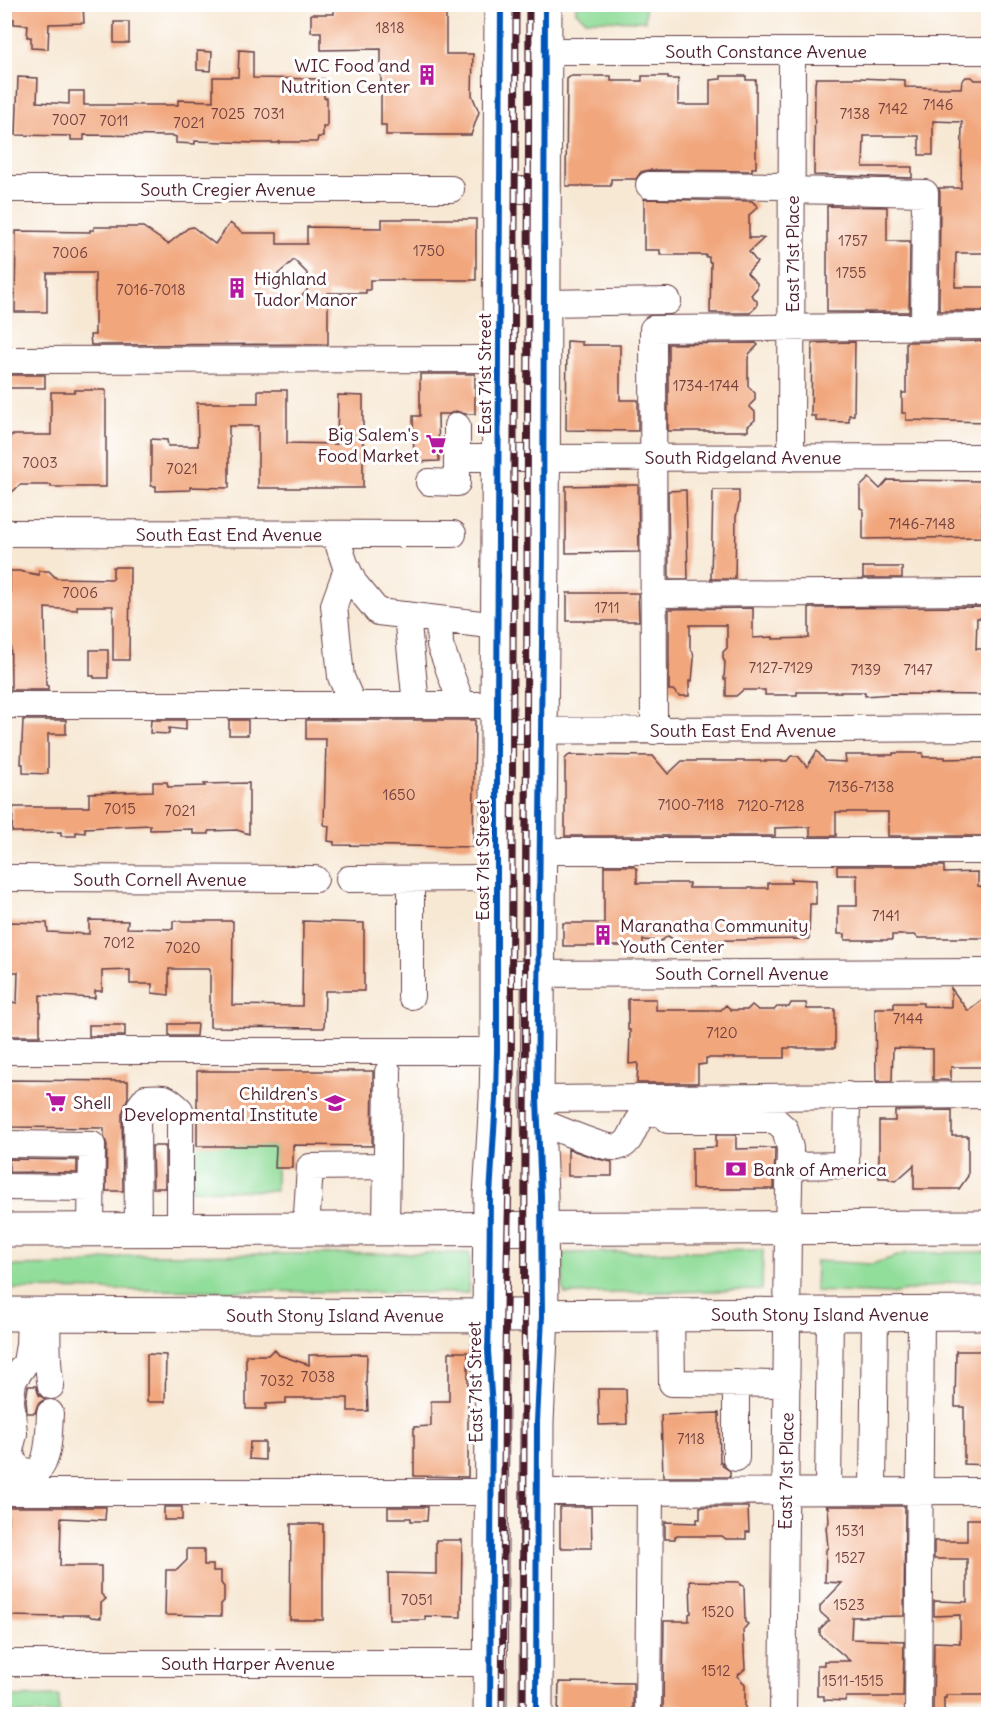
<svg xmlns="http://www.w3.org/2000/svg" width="993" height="1719" viewBox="0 0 993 1719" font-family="Delius,sans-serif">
<rect width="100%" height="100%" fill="#fff"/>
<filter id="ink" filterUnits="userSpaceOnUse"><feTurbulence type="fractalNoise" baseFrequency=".0167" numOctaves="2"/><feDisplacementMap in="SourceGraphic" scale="12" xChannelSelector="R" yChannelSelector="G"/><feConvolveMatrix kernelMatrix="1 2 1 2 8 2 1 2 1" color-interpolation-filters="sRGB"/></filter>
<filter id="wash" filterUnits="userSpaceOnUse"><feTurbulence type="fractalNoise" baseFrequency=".008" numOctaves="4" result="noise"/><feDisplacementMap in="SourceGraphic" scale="24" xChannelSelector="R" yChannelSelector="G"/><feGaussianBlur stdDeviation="1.35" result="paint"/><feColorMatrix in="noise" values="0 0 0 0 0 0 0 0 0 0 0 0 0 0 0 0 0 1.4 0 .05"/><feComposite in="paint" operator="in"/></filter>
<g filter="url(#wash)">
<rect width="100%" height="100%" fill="#f7e8d4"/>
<path fill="#91dd9a" stroke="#6e7e62" stroke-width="1.5" d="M576,5H645V21L586,20L576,12Z
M187,1145L276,1146V1191L187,1190Z
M763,1250L762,1290L565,1294L563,1288V1255L567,1253Z
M988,1252V1280L953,1282L891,1294L815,1291L816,1261L872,1264L907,1253Z
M470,1253L468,1293L8,1289V1266L75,1265L131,1255Z
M59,1696V1714H5V1697Z"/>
<g id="blocks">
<path fill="#f1a67b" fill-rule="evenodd" d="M11,4H83L84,23L49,24L48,49L31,48V37H27L28,25L14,24V19H11Z
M334,4H446V54H473L472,95L479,112L471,135H386V125H381V49L321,50V32H311V14H334Z
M114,22H129V43H114Z
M239,50L253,51V78L324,79V98H327V127H323V137H318L317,142H279V143H256L195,141V144L176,143V137L174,136L84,135V140H71V136L16,135L18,77L38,78L37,102L69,104V91H84V105H178V100L213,101V77H238Z
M197,51L212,52L211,71L197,70Z
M571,76H611V81H642V76H668V79H678V105H710V80L721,79V76H746V80H756V168H752V171L649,170L641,172L636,179H611V186H566L567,79Z
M966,77H972L975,80H988V253H956L955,287H988V311H939L940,193L939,188H961L962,122L933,121V155H919V136H864L863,167H912V178L814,175L815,84L816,78H859L905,80V87L961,88L962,81Z
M644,199L752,201L758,207L749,215V238H764L749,252L757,262L747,273L757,283V288L751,295L757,301V306L750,313H710L711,262H709V257H706V255H660V250H644Z
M827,206L887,207V241H910L909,312H827Z
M382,219H476V280H370V290H366V293H328V344L91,345L90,335H95V273H47V312H15L16,231L90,232V230H94V227H143L168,244L188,228L193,227L215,244L230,223L243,233H277V244H307V227L382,228ZM294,260L307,273V291L292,305L278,291V274Z
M567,341L582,342V345H620V400H638V431L566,430Z
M988,341V422L906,420V413H902V393H906V342Z
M855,342L854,415H849V422L816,421V416H811L812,343Z
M756,343L758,345L749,354L748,359V386L755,393V400L749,406L755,412V420L748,426V431H668V344Z
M420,374H475V414H465L456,411L449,414H438L439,461L414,462L413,416H420Z
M8,375H45V388H9Z
M75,390H106V487H51V485H20L10,494V435H51V392H75Z
M258,390H287V443L337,444L338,395L363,396V488H258V426H229V488L190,487V490L156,491V486H151V439L167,440L168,446H198L197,403H258Z
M869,478L880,489L888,480L988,481V503H982V537L863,539V509L860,508V487Z
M607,485H638L639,552L566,553V486Z
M686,490L688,579H669L668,491Z
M713,490H739V504L736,517L735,579H711Z
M113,567H130L129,660H113V606H77V610L45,608L46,685L48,686V690H11L10,571H19L39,575V571H49L56,578L113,579Z
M863,567H902V578H863Z
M567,593H638L639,621H567Z
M988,607V618H977L976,649H988V695L892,694L865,696V692H797V695H765V690H743L736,696H726V679H724L725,662L723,659V652L727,648V625H690V648L693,652L694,659L692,681H689V696H679L673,690H669V609L753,608V638L773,637V639L809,638V608Z
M90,650H108V678H94V676H90Z
M23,720H66V734H48V774L23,773V764H21Z
M151,720H186V730L169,728V734L150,733Z
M229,720H248V735H229Z
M306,720H475L473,847L334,845V842L328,841L329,826L324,825L326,739H306Z
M817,751L825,761L846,762L845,755H893V753H923V757H945V759L988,758V836H888V812H836V836H810V827L775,828V836H565V759L569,755L653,756L668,774L682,761H787L791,756H798L807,767Z
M153,782H167L168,787L205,786L204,784L249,783V834L237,830L209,831V834H193V829L150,830V825L85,828V833L76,832V836H61V832L22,833V832H12L13,807H89V793L153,791Z
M604,866H633L637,869V883H689V888H768V883H791V879L816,880V904H810L809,939L676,941L668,936L661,941L643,940V946H563V923H604Z
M837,866H944V873L978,872V886L988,888V938H918L915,935H892V940H845V934H838V906H857V875H837Z
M89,920L128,921L127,928L173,929V921H233L232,1005L302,1006L303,921L364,923V991H325L324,1028L210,1027V969H169V995L152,993V984H130V970L102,971V991H95V998L40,995V1036H11L8,1032V1015L11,1012L12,1002L17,1003L18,972H8L9,922L47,923L48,932L89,934Z
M951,988L968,1011L988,996V1044H987V1067H951V1080H933V1049L893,1048L892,1081H876L875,1008H894V1003H923V1006L951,1007Z
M628,999H656V1010H721L726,1005L731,1010H747L752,1005L758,1010H774L777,1007H789L791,1003H806L807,1009H835V1048H784V1058H706V1064L698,1065V1083H637L638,1063L629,1064L630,1030H628Z
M169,1024H197L196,1036H169Z
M89,1025H125V1036H89Z
M197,1071H373L372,1146L293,1145V1168H275L276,1146H197Z
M8,1080L128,1081V1097L122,1114L123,1191H106L107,1145L104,1136V1128L7,1127Z
M952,1110V1136H968V1176L959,1189H914V1165L896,1181L890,1180L888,1178H879V1121H895V1111Z
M716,1135H736V1149L775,1148L774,1189H692V1148L716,1147Z
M152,1146H165V1188H153Z
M568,1149L598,1159L612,1162V1176H568Z
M9,1159L77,1160V1173L9,1172Z
M274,1349L279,1355L309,1365V1355L367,1354L366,1385L367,1387L368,1411H348V1398H286V1403L266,1404V1409H246V1355H268Z
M956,1351H988V1465L964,1464V1407H955Z
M449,1352H468V1477L414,1476V1427L431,1426V1401H449Z
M147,1354L166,1355L165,1402H147Z
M28,1386H36L39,1395L45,1399L38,1404L35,1413H27L26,1400Z
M598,1389H626L627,1424L599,1425Z
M719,1413L720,1462H722L723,1466L730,1471V1477H663L661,1415Z
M250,1442H265V1460L249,1459Z
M826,1506H905L904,1616L852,1617L851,1639L904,1641L903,1697H846V1701L824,1700V1696H817V1665H824V1661H850L820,1635V1629L829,1620L820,1612V1606L842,1583L825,1582L826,1550L828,1547L826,1527L829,1522L828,1508Z
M8,1507H106L105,1520L61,1518L60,1566H101V1594L106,1599L101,1603V1618L91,1617L89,1615H63V1617L6,1616Z
M164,1507H182V1520H164Z
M388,1507H428L427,1521H411V1518H388Z
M560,1507H591L592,1548H560Z
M700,1507H748L749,1532H746V1539H726L722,1536H675V1539H665V1522L697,1523V1519H700Z
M967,1519H988V1695H946V1698H944V1714H933L934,1642L960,1643V1615L934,1616V1601L967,1602V1559H934V1541H967Z
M291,1524H323V1620H290Z
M436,1540H462L461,1617L425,1616V1620H389L388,1573L436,1574Z
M187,1549H204V1565H213V1571H221V1583L224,1587V1601L221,1604V1616L165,1615L166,1570H177L187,1560Z
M690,1581L739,1582L740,1585L744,1586L745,1622L748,1624L743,1630L745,1669L737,1676L745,1684V1714H663L664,1621H689V1614L691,1613Z
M559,1682L633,1683V1714H558Z"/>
</g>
</g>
<g filter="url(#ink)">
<use href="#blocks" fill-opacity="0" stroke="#643d44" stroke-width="1.5"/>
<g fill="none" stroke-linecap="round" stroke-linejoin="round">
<g stroke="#643d44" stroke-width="28">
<path id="minor" d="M544,51H988
M649,185L792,186
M4,189H451
M500,190H543
M792,190L925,193L924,326
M543,303L668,301
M4,360L499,359
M457,426V458L988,457
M791,458L792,51
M429,482L457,483V458
M4,533L453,534
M335,534L345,564L354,583L378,612L498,626
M347,569L334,605L341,677L353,705
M653,594L988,592
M407,615L416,705
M439,619L440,645L462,705
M4,705H497
M497,731L988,728
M654,731L653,329L988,326
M539,851H988
M4,878L315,879
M349,879L497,878
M411,879V996
M496,974L988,972
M4,1051H497
M537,1099L988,1095
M668,1120H775L785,1129L790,1148L788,1228L783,1714
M538,1121C555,1127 604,1150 618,1147C635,1144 632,1118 648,1114C654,1112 662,1114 667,1114
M4,1144L92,1145L91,1230
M789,1166L846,1165L847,1095
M4,1187L92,1188
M306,1229L310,1167L387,1166
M386,1229L388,1072
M138,1230L137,1114L140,1106L146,1098C165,1096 167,1097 180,1110V1230
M47,1314C48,1339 46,1363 51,1386
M30,1315L29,1345L26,1362L13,1381L12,1390L11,1400L14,1434L10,1450L15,1466L29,1473C32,1472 35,1472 38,1470C50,1460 49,1427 50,1413
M671,1315L672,1383L787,1384
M736,1383V1458
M828,1491L830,1314
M873,1491L875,1313
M4,1492H491
M538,1492L988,1491
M4,1663H491
M648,1714L650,1492
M918,1714L921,1313"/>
</g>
<g stroke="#643d44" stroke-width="35">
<path id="major" d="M490,1714L492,1408L488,1351L489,1316L490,1195L496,1099L497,1051V710L501,4
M536,1714L537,1422L542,1316L541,1195L537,1099L543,553L545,4"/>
</g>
<g stroke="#643d44" stroke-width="35">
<path id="highway" d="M4,1230L988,1227
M4,1314L505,1316L988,1313"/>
</g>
<use href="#minor" stroke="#fff" stroke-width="26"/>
<use href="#major" stroke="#fff" stroke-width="33"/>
<use href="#highway" stroke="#fff" stroke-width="33"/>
<g stroke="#4a1f2b" stroke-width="7">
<path id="rail" d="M502,1714L505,1351L511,1094L516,4
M523,1714L529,4"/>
</g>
<use href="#rail" stroke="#fff" stroke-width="4.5" stroke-dasharray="14" stroke-linecap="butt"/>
<g stroke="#fff" stroke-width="10">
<path id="cycleway" d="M490,1714L492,1408L488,1351L489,1316L490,1195L496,1099L497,1051V710L501,4
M536,1714L537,1422L542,1316L541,1195L537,1099L543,553L545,4"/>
</g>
<use href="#cycleway" stroke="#0057b8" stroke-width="6"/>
</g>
</g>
<defs>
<g id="building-bare" transform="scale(1.62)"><path d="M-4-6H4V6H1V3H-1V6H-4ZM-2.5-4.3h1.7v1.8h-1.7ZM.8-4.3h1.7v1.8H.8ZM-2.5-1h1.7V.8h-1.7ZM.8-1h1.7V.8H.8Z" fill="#b5179e" stroke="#fff" stroke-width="2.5" paint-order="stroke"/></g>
<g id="supermarket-bare" transform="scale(1.62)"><path d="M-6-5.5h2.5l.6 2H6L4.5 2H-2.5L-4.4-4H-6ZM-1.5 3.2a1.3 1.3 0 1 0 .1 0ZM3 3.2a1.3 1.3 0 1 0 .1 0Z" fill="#b5179e" stroke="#fff" stroke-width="2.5" paint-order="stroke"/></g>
<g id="school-bare" transform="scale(1.62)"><path d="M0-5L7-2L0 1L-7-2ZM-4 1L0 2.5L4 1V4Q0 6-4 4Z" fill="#b5179e" stroke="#fff" stroke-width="2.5" paint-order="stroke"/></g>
<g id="bank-bare" transform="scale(1.62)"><path d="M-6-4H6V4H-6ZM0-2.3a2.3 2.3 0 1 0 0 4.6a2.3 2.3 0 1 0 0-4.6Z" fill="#b5179e" stroke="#fff" stroke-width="2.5" paint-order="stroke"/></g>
</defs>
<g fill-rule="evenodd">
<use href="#building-bare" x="427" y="75"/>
<use href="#building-bare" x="237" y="288"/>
<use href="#supermarket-bare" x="436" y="444"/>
<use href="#building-bare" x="603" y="935"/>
<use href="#supermarket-bare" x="56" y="1102"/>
<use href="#school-bare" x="335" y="1103"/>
<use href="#bank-bare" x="736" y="1169"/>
</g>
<g text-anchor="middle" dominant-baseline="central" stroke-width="6" stroke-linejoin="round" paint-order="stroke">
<g font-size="15" fill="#74413f">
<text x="390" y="27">1818</text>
<text x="938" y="104">7146</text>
<text x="893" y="108">7142</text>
<text x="228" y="113">7025</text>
<text x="269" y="113">7031</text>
<text x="855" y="113">7138</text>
<text x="69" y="119">7007</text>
<text x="114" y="120">7011</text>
<text x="189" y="122">7021</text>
<text x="853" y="240">1757</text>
<text x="429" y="250">1750</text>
<text x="70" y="252">7006</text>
<text x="851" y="272">1755</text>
<text x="151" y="289">7016-7018</text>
<text x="706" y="385">1734-1744</text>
<text x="40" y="462">7003</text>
<text x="182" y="468">7021</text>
<text x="922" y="523">7146-7148</text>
<text x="80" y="592">7006</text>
<text x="607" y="607">1711</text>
<text x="781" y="667">7127-7129</text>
<text x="866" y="669">7139</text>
<text x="918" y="669">7147</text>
<text x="861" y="786">7136-7138</text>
<text x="399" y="794">1650</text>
<text x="691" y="804">7100-7118</text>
<text x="771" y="805">7120-7128</text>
<text x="120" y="808">7015</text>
<text x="180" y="810">7021</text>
<text x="886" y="915">7141</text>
<text x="119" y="942">7012</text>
<text x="183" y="947">7020</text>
<text x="908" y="1018">7144</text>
<text x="722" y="1032">7120</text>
<text x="318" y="1376">7038</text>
<text x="277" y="1380">7032</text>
<text x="691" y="1438">7118</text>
<text x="850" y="1530">1531</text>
<text x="850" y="1557">1527</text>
<text x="417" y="1599">7051</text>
<text x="849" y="1604">1523</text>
<text x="718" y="1611">1520</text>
<text x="716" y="1670">1512</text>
<text x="853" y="1680">1511-1515</text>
</g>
<g font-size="18" fill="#4a1f2b" stroke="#fff">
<text x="766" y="51">South Constance Avenue</text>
<text x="228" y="189">South Cregier Avenue</text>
<text transform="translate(792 254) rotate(-90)">East 71st Place</text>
<text transform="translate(484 374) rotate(-90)">East 71st Street</text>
<text x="743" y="457">South Ridgeland Avenue</text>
<text x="229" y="534">South East End Avenue</text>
<text x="743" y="730">South East End Avenue</text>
<text transform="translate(482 860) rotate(-90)">East 71st Street</text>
<text x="160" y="879">South Cornell Avenue</text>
<text x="742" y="973">South Cornell Avenue</text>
<text x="820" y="1314">South Stony Island Avenue</text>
<text x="335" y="1315">South Stony Island Avenue</text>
<text transform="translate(475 1382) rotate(-91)">East 71st Street</text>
<text transform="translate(786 1471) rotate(-89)">East 71st Place</text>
<text x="248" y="1663">South Harper Avenue</text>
</g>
<g font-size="18" fill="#4a1f2b" stroke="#fff" text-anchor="start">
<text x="410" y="65" text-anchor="end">WIC Food and<tspan x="410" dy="21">Nutrition Center</tspan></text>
<text x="254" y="278">Highland<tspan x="254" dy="21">Tudor Manor</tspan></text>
<text x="419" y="434" text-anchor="end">Big Salem's<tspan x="419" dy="21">Food Market</tspan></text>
<text x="620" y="925">Maranatha Community<tspan x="620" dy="21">Youth Center</tspan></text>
<text x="318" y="1093" text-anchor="end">Children's<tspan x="318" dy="21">Developmental Institute</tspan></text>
<text x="73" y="1102">Shell</text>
<text x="753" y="1169">Bank of America</text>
</g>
</g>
<rect width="993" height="1719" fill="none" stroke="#fff" stroke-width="24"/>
</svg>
